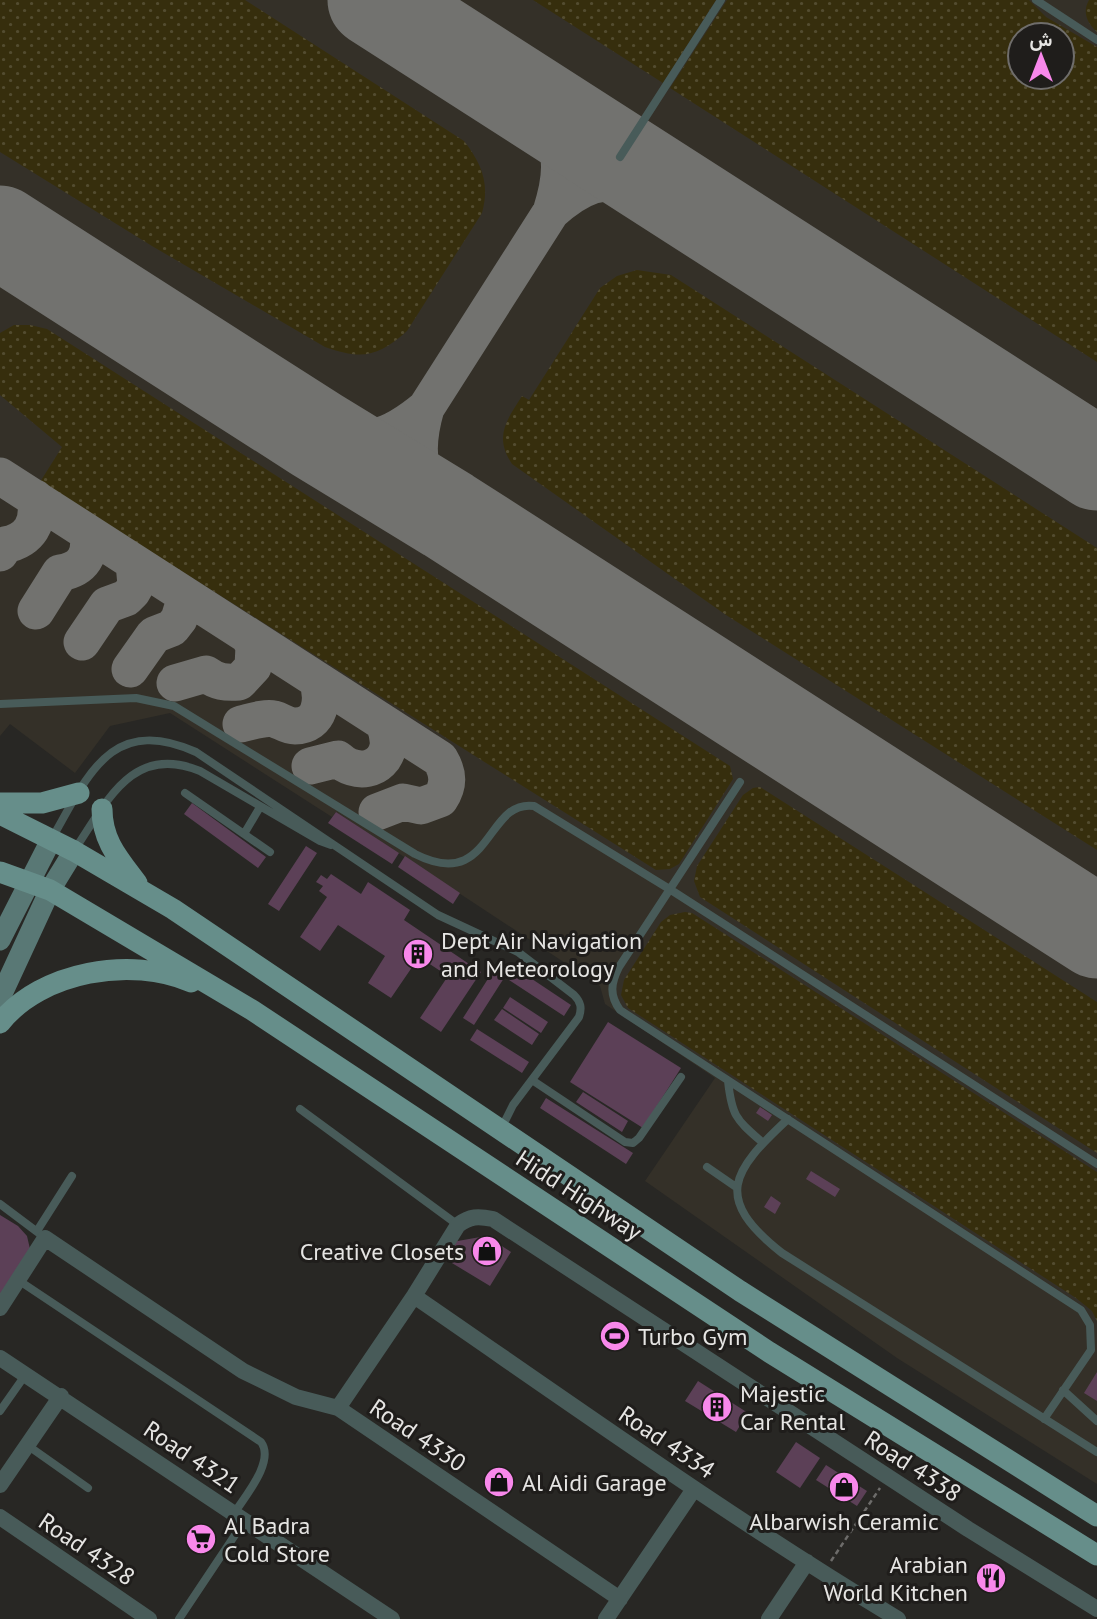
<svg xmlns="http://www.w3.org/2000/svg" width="1097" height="1619" viewBox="0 0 1097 1619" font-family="'PT Sans',Vazirmatn,sans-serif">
<defs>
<pattern id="sand-dots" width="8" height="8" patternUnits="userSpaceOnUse" patternTransform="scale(1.75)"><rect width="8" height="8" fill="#362e0d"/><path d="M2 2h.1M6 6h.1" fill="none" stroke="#534c30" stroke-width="1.8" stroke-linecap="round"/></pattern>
</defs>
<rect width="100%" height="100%" fill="#282724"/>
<path fill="#343028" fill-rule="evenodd" d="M0,0H1097V1484L897,1358L645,1181L715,1078L605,1004L600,986L336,812L332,817L170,713L110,726L75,773L10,724L0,736ZM1020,35H1062V77H1020Z"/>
<path fill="url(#sand-dots)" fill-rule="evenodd" d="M0,0H245L464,141C482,164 490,184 482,213L407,331C378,357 362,360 325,347L152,246L0,152Z
M533,0H716L663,83Z
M727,0H1029L1046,17L1097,47V362L670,88ZM1020,35H1062V77H1020Z
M1089,0H1097V32C1087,23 1082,12 1089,0Z
M637,270L671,275L1097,548V850L726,615L512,464C494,437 506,421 522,396L529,400L600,288L617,276Z
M14,325H30L47,329L730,766L733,779L679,864L670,869L656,870L40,482L62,447L0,395V333Z
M760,787L1097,1002V1153L700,897L694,881L697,866L743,795L753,788Z
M685,912L692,913L1097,1172V1321L1092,1311L1076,1298L628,1008L621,995L624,980L661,922L670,915Z"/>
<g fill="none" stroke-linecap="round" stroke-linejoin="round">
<path stroke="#72726f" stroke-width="37" d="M551,212C589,178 605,182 653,179
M0,246L26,249
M426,408C413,453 418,479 448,515
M317,435C368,442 385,442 426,408L551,212C566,165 561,149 539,106
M0,476L440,759C449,774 449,785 440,799L421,806L403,802L377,812
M0,553L5,545C30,540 40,523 35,498
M36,611L60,573C84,569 91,555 88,533
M82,642L107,605L126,598L132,592L136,585L134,563
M130,669L154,635L172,628L179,619L184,603L181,593
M175,683L206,674C217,682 225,683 239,682L253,667L254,646L249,637
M241,724C250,722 265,717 274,719C282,721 286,726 295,726C321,726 324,699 317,680
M310,766L338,759C355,775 383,772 388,747C389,739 387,731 384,724"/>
<path stroke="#72726f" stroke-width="93" d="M374,0L1097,464
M0,232L317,435L448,515L1097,932"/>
</g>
<path fill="#5c4057" d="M192,803L266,857L258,868L184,814Z
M336,812L399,853L392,864L328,823Z
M306,846L317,853L279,911L268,904Z
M405,856L460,893L453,904L398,867Z
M331,874L361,894L368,882L410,910L404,920L481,972L441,1032L420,1018L448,976L419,957L391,998L368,983L385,956L338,925L320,951L300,937L327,897L319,891L323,886L316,882L321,875L327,879Z
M517,969L571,1005L564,1016L509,980Z
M493,971L504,978L474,1025L463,1018Z
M510,997L548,1022L541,1033L503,1008Z
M502,1009L539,1034L532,1045L494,1020Z
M608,1022L681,1068L643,1128L570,1082Z
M477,1029L529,1062L522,1073L470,1040Z
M583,1092L628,1121L622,1132L576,1102Z
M546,1098L633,1153L626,1164L540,1108Z
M760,1107L772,1115L768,1121L756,1113Z
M811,1171L840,1189L835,1197L806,1179Z
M771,1196L781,1203L775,1214L764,1207Z
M0,1215L18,1226L27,1236L30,1249L0,1295Z
M486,1236L511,1252L490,1286L442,1257L452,1242Z
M1097,1372V1401L1084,1393Z
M698,1381L748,1413L736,1432L685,1401Z
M796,1442L820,1458L800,1488L776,1472Z
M826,1465L867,1491L857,1506L816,1480Z"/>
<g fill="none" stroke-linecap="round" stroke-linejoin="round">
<path stroke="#6d6c6a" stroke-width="2.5" stroke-dasharray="5 3.5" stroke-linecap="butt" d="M831,1561L880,1488"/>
<path stroke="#485b59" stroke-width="8" d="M1036,0L1097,40
M620,157L721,0
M0,704L136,698L174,706L415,854C492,893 485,799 534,806L671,890L1097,1164
M740,782L619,967C611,983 609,995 620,1010L1081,1310L1090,1325L1091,1350L1044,1419
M185,793L270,852
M244,834L260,807
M51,840C87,778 110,713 196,752L438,915L518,952L574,995C581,1002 582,1008 579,1017L513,1105L501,1129
M75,849C107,802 132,743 200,771L320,841L331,845
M532,1080L625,1142L633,1143L639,1138L681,1077
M728,1081C732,1117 736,1119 763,1143
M300,1109L458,1225
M788,1119C732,1171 712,1198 782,1253L1097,1452
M707,1167L736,1187
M0,1204L40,1234
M37,1231L72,1176
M18,1280L261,1442C275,1461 246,1495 235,1512
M1063,1390L1097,1421
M0,1411L26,1374
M27,1445L88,1488
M179,1619L245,1520"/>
<path stroke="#485b59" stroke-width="16" d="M414,1296C574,1406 732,1519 898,1619
M0,1308L45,1238L243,1371L296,1397L338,1408L620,1599
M0,1358L392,1619
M338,1408L414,1296L458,1225C470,1216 478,1216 493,1219L968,1529L1097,1609
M0,1485L61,1396
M0,1517L149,1619
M606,1619L694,1489
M769,1619L807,1562"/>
<path stroke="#597875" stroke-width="21" d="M0,940L51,840
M0,998L50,890L74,851"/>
<path stroke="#668e8a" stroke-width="21" d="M0,803H42L79,793
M102,809C102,841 119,859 137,883
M0,814L74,851L173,909L740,1291L1097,1516
M0,872L50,890L252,1010L769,1352L1097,1555
M0,1023C41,971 132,956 191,982"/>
</g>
<defs>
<g id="building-disc" transform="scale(1.575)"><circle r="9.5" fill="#f888eb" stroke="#1f1d1b"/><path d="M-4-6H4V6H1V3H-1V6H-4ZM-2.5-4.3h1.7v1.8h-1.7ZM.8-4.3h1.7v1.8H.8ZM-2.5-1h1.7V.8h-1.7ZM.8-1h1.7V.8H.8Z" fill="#111"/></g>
<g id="shop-disc" transform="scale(1.575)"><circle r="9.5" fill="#f888eb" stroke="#1f1d1b"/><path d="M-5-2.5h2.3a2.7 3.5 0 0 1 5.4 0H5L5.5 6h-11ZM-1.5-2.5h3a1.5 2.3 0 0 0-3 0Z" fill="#111"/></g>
<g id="stadium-disc" transform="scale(1.575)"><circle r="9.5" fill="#f888eb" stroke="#1f1d1b"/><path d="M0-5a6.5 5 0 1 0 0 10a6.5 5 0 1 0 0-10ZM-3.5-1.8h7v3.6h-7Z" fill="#111"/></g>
<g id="supermarket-disc" transform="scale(1.575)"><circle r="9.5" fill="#f888eb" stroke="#1f1d1b"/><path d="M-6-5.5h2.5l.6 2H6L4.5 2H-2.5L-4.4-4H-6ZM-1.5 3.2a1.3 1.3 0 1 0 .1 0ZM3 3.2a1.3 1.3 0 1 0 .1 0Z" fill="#111"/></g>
<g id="restaurant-disc" transform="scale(1.575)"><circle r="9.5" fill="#f888eb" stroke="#1f1d1b"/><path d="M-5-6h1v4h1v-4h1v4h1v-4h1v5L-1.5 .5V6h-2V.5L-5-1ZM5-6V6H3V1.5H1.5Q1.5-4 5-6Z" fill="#111"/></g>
</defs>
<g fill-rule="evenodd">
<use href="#building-disc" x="418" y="954"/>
<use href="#shop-disc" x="487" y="1251"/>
<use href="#stadium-disc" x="615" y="1336"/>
<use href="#building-disc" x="717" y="1407"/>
<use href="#shop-disc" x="499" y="1482"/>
<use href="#shop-disc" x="844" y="1487"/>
<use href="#supermarket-disc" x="201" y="1539"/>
<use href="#restaurant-disc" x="991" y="1578"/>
</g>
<g text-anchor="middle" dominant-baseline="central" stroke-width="6" stroke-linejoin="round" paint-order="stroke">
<g font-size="24" fill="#e6e5e3" stroke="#1f1d1b" text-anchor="start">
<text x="441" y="940">Dept Air Navigation<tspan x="441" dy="28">and Meteorology</tspan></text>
<text x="464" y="1251" text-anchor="end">Creative Closets</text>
<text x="638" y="1336">Turbo Gym</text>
<text x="740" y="1393">Majestic<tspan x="740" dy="28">Car Rental</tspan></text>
<text x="522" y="1482">Al Aidi Garage</text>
<text x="844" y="1521" text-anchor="middle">Albarwish Ceramic</text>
<text x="224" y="1525">Al Badra<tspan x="224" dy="28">Cold Store</tspan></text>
<text x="968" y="1564" text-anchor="end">Arabian<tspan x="968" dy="28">World Kitchen</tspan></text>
</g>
<g font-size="24" fill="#e6e5e3" stroke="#1f1d1b">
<text transform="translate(579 1195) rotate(33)">Hidd Highway</text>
<text transform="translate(418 1435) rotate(34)">Road 4330</text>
<text transform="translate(667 1442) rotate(34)">Road 4334</text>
<text transform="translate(192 1457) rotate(34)">Road 4321</text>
<text transform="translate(913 1466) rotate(33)">Road 4338</text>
<text transform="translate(87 1549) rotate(34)">Road 4328</text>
</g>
</g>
<g transform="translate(1041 56)"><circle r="33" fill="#1f1d1b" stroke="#6f6d6b" stroke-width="2"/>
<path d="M0-5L12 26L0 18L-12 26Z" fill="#f888eb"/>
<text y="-10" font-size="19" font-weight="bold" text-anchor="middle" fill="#e6e5e3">ش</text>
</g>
</svg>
